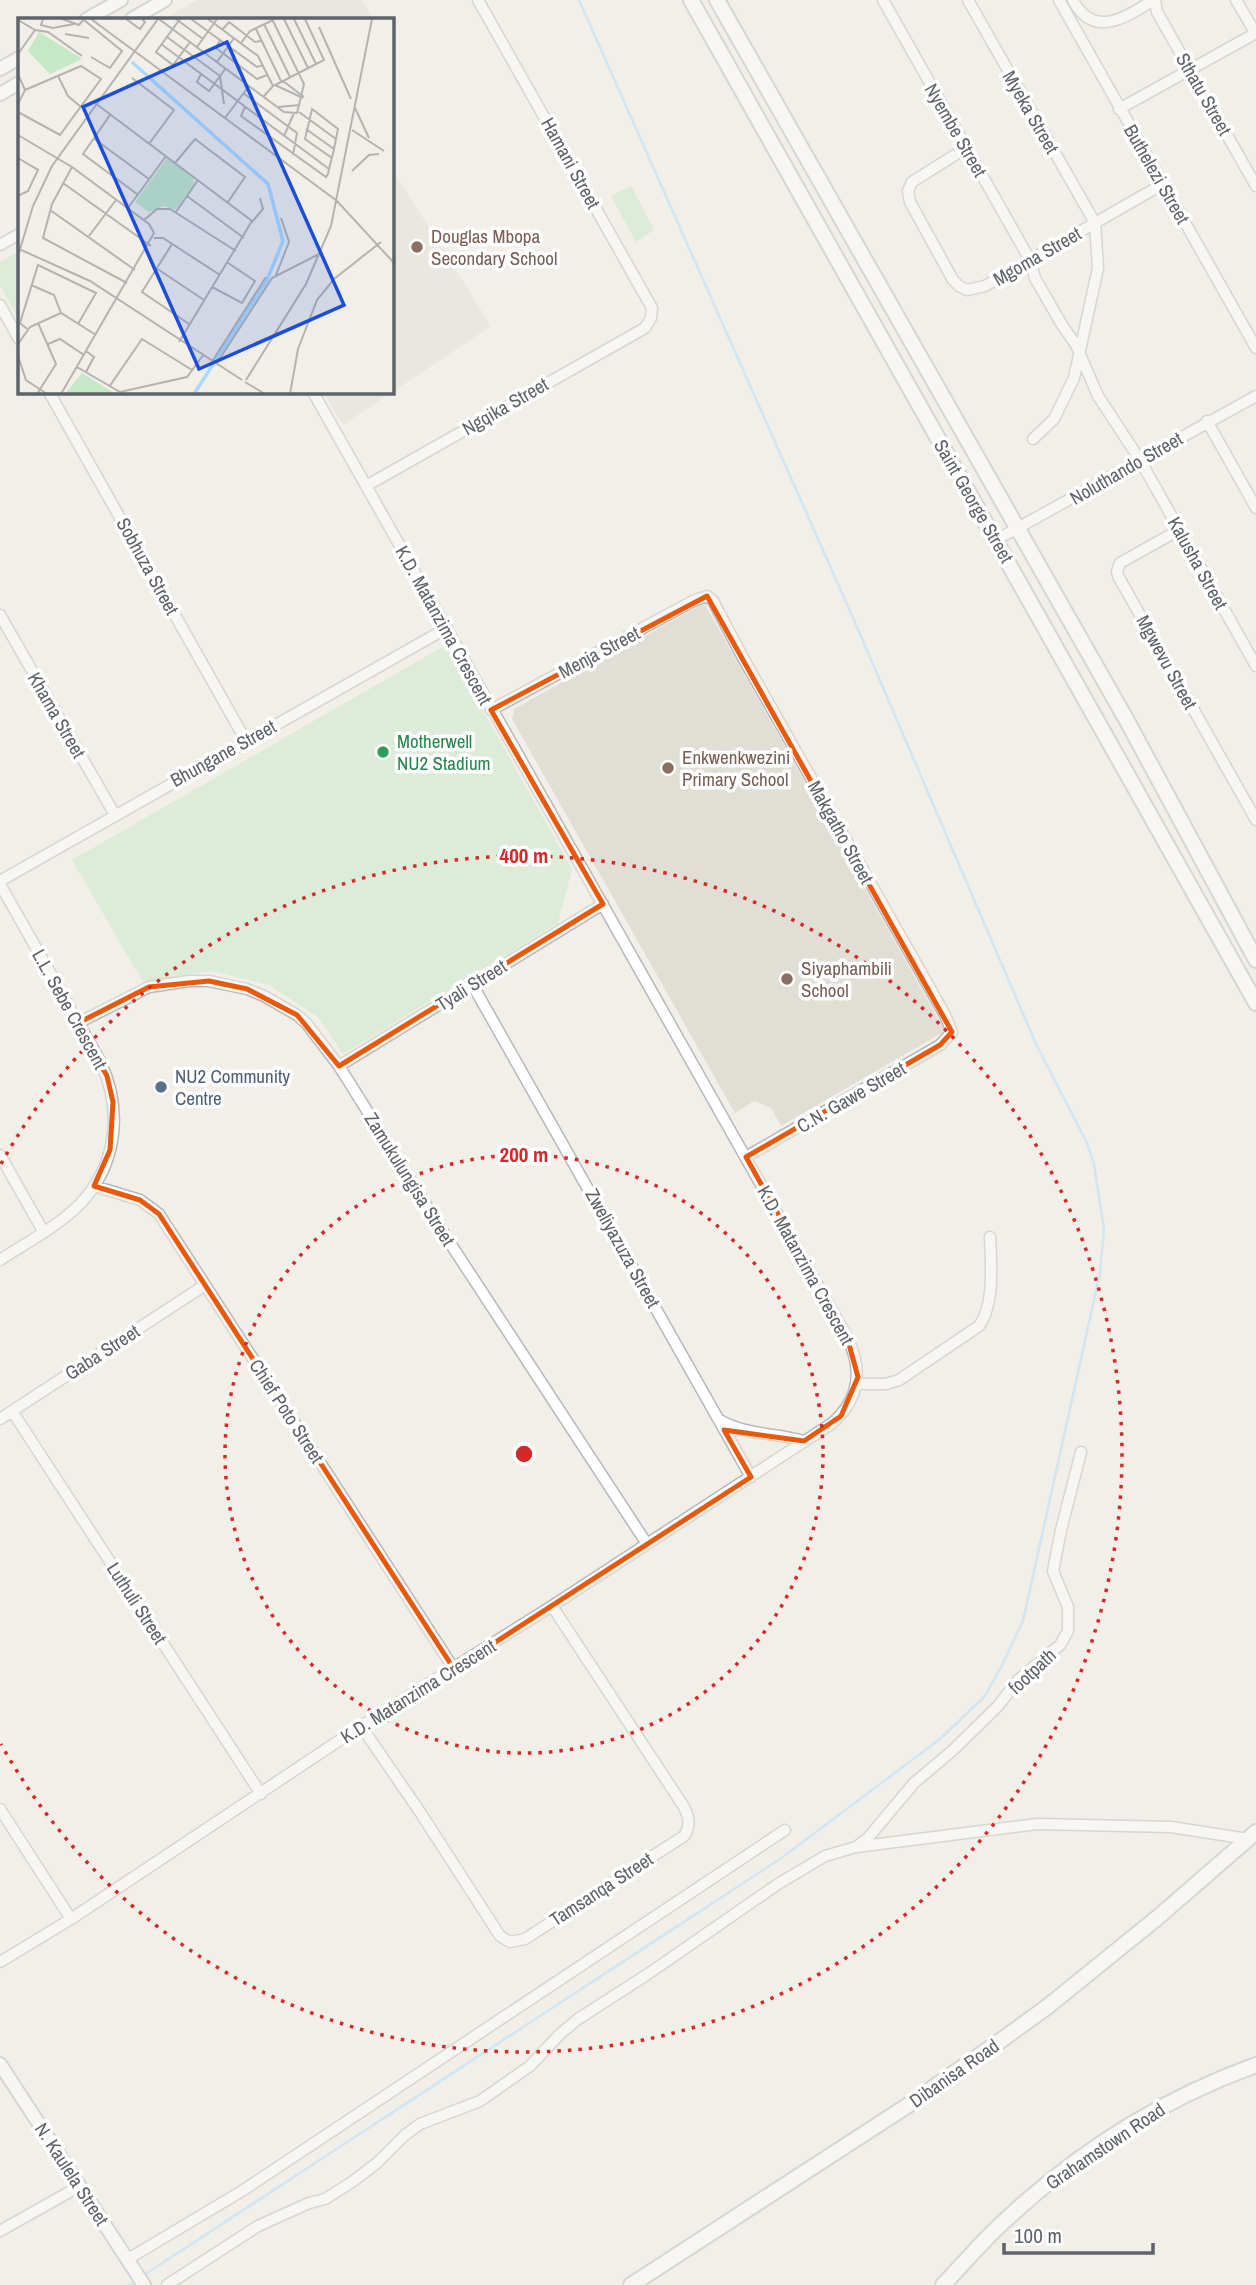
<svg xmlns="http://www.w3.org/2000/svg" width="1256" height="2285" viewBox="0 0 1256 2285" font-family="'Archivo Narrow',sans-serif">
<rect width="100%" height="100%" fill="#f1efe8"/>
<path fill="#e1ded6" d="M197,0H362L373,19H164Z
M392,169L491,326L343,425L323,392H392Z
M704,603L945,1031L781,1126L771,1108L754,1101L735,1113L512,719L514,709Z"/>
<path fill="#c5e8c5" d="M631,186L654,230L636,242L611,196Z
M19,251V320L0,285V262Z
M446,645L572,869L558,923L343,1054L319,1018L269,985L212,971L143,982L72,860Z"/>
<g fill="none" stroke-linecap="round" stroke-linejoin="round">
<path stroke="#aadaff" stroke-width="2.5" d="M144,2275L780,1859L940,1739L985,1696L1001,1667L1023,1621L1100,1273L1104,1230L1094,1164L1087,1143L1036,1044L854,620L579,0
M129,2285L136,2281"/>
<g stroke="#b5b8bc" stroke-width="13">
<path id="minor" d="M883,0L1030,260L1035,278L1062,325L1076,345L1098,396L1140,460L1256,666
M968,0L1095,223L1098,268L1074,378L1054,419L1033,439
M1059,0L1256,348
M1073,0C1093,39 1126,18 1153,0
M1155,0L1157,12L1256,186
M1236,0L1256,34
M1119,109L1256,33
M966,148L912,182L908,191L910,202L953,280L959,286L967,290L985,286L1163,184
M0,245L19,234
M0,305L19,339
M49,392L246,741
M1207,421L1256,508
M366,486L645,328L651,318L652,308L478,0
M1179,530L1120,563L1117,571L1118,576L1256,820
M996,540L1256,396
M0,615L115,815
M491,710L693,601L707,596L713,601L742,656L945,1015L952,1032L940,1045L746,1157
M0,881L447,628
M0,884L101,1063C123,1111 117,1165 80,1204C57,1227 26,1243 0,1260
M472,984L751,1477
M78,1023L149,987L189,981H209L247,989L264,996L297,1015L307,1024L339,1066L448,1240L647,1544
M339,1066L603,904
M0,1155L43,1231
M94,1186L140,1200L159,1214L454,1669
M857,1384H886L899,1380L979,1326C995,1304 991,1263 990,1237
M12,1411L261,1794
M0,1419L205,1285
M718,1419C747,1436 773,1432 804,1441
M361,1726L420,1812L500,1936L510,1942L525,1939L684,1836C691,1826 689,1817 684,1807L552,1606
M0,1809L71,1919
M856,1847L868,1838L914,1783L952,1751L998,1706L1018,1680L1060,1645L1068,1631V1607L1053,1571L1061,1530L1081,1452
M0,1962L71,1919L361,1726L552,1606L831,1424C860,1400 863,1369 847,1337L313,392
M0,2231L80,2186
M128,2259L242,2191L785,1830
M167,2285L258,2226L309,2203L325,2199L352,2182L377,2163L405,2135L420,2124L480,2101L530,2066L560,2034L578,2019L648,1974L778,1884L825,1856L856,1847L1037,1824L1171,1827L1248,1839"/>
</g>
<g stroke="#b5b8bc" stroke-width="16">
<path id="tertiary" d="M87,19L121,0
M132,19L165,0
M0,69L19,58
M0,94L19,83
M0,2064L144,2285"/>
</g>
<g stroke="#b6babf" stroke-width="18">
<path id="secondary" d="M691,0L1256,1003
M717,0L1126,719L1256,960
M631,2285L910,2104L996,2044L1047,2007L1157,1918L1256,1832
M943,2285C965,2262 986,2237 1010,2216C1081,2150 1165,2098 1256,2065"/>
</g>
<use href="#minor" stroke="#fff" stroke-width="10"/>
<use href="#tertiary" stroke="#fff" stroke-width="12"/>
<use href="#secondary" stroke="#fff" stroke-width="14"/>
</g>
<path d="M0 0H1256V2285H0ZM707,596L952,1032L940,1045L746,1157L847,1337L858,1377L841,1416L804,1441L724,1430L751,1477L454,1669L159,1214L140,1200L94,1186L110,1150L113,1102L107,1076L78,1023L149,987L209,981L247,989L297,1015L339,1066L603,904L491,710Z" fill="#f1efe8" fill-opacity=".55" fill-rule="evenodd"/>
<path fill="none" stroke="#e8590c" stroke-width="5" stroke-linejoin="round" d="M707,596L952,1032L940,1045L746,1157L847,1337L858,1377L841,1416L804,1441L724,1430L751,1477L454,1669L159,1214L140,1200L94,1186L110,1150L113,1102L107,1076L78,1023L149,987L209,981L247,989L297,1015L339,1066L603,904L491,710Z"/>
<g fill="none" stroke="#d62828" stroke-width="3.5" stroke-dasharray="3.5 7">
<circle cx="524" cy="1454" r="299"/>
<path d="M1 1164A598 598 0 1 1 1 1744"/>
</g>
<g fill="#8d6e63" stroke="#fff" stroke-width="2.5">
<circle cx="417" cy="247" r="7"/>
<circle cx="668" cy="768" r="7"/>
<circle cx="787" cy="979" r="7"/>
</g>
<circle fill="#2e9e5b" stroke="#fff" stroke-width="2.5" cx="383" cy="752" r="7"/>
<circle fill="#5c6f8a" stroke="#fff" stroke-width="2.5" cx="161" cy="1087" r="7"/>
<g text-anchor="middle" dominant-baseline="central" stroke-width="7" stroke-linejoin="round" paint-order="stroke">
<g font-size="19" fill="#5f6368" stroke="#fff">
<text transform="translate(1204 94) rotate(60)">Sthatu Street</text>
<text transform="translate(1031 112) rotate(60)">Myeka Street</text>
<text transform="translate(956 130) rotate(60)">Nyembe Street</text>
<text transform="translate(571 163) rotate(61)">Hamani Street</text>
<text transform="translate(1157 174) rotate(60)">Buthelezi Street</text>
<text transform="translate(1037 256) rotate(-30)">Mgoma Street</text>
<text transform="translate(505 406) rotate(-30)">Ngqika Street</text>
<text transform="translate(1126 468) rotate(-30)">Noluthando Street</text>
<text transform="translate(974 501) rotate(60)">Saint George Street</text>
<text transform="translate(1198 563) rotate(61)">Kalusha Street</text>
<text transform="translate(148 566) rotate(61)">Sobhuza Street</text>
<text transform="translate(444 625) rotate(61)">K.D. Matanzima Crescent</text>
<text transform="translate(599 652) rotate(-28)">Menja Street</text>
<text transform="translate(1167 662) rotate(61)">Mgwevu Street</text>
<text transform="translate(57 715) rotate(60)">Khama Street</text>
<text transform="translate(223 753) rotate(-29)">Bhungane Street</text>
<text transform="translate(841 832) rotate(61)">Makgatho Street</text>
<text transform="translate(471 985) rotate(-32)">Tyali Street</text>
<text transform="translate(70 1009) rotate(61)">L.L. Sebe Crescent</text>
<text transform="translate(851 1097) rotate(-30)">C.N. Gawe Street</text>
<text transform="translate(410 1179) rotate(58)">Zamukulungisa Street</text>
<text transform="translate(623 1248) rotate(61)">Zweliyazuza Street</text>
<text transform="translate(806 1265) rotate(61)">K.D. Matanzima Crescent</text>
<text transform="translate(102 1352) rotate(-33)">Gaba Street</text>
<text transform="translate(287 1411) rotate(57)">Chief Poto Street</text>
<text transform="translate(137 1603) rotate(57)">Luthuli Street</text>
<text transform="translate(1032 1671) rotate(-43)">footpath</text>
<text transform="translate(418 1691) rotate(-32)">K.D. Matanzima Crescent</text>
<text transform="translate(601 1889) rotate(-33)">Tamsanqa Street</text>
<text transform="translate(954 2073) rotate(-35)">Dibanisa Road</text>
<text transform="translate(1105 2146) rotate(-34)">Grahamstown Road</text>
<text transform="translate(72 2174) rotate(57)">N. Kaulela Street</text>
</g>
<g font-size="19" fill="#785e54" stroke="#fff" text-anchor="start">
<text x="431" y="236">Douglas Mbopa<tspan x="431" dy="22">Secondary School</tspan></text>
<text x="682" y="757">Enkwenkwezini<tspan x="682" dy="22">Primary School</tspan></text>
<text x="801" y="968">Siyaphambili<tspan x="801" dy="22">School</tspan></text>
</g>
<g font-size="19" fill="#27864d" stroke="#fff" text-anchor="start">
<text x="397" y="741">Motherwell<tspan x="397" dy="22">NU2 Stadium</tspan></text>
</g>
<g font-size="19" fill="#4e5e75" stroke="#fff" text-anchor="start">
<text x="175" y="1076">NU2 Community<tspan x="175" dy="22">Centre</tspan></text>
</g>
</g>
<g transform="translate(18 18)">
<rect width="376" height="376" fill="#f1efe8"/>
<path d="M21,14L63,40L64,41L32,56L10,33ZM149,140L175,159L176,166L158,192L146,188L131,194L117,184ZM64,355L96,375V376H47Z" fill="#c5e8c5"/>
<path fill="none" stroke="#aadaff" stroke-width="3.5" d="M114,44L250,166L265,223L249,262L176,376"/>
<path fill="none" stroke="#b3b3b1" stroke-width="2" d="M25,1L23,7L35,10L56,6M44,1L61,7L66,1M73,1L319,183L377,246M108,1L122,11L127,4L124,1M141,1L266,94L279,95L286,66L254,1M158,1L185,21M162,1L138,34L155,47L172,24M173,1L239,49L245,47M190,1L240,38L255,68M266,1L290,50M276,1L298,46M0,2L17,12L0,36M66,2L104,33L92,50L73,39M246,6L272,59M301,9L333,81M238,11L263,63M17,12L30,14L64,38M204,12L211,4L237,24L243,23M47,16L71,20M149,19L202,58L206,86M202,22L198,30L239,61L249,57M223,25L232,13L255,2M143,26L311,151M179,29L199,1M199,44L216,20M0,56L7,72L0,86M183,56L179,64L191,73L208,50M40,58L50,78L63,89M114,60L156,92L131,126M265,63L286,79M257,67L285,80M225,75L279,115L275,137M246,78L255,68L306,42L287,1M77,85L234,203L161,324M227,89L223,98L308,159L310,156L311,151L316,131L320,111L294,91L287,121L314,140M260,89L282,87M337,90L351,120M0,94L42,117L83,61L63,48L7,72M281,94L318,121M92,97L65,136L119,176M207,100L231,68M288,111L316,131M334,112L366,133M0,117L54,149L131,206L136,215L43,376M266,118L276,95M75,120L131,161M0,140L20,152L10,173L0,178M157,145L177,121L227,159L210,184M54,149L34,186L25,220L109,265M334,153L351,137L361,136M45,165L133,228M169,178L226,220M110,190L148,138M32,192L117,252M158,194L180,162M126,202L139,191H152L218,233M234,204L245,191L242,180M71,218L98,182M136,220H145L202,257M154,226L124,274L171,306M1,231L72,263L224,362M0,238L15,188L34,148L140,1M138,250L186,282M258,257L271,224L263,200M13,267L36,277L43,295M194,269L224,285L237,263L210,245M9,311L2,305L20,247L78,275L60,306M0,326L12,309L43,295L78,317M30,326L42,321L66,337M0,338L8,362L29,376M195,342L248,259M199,345L254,260L301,236M59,349L102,374L169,359L186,336M68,354L76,339L68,333M228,362L288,266L313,208L354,1M227,364L247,376M91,369L124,321L174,352M19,376L38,346L20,305M272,376L280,331L299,282L316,261L363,224"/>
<path fill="#1d4ed8" fill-opacity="0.15" stroke="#1d4ed8" stroke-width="3.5" d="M209,24L326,287L181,351L65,89Z"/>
<rect width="376" height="376" fill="none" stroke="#5f6368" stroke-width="3.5"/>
</g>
<circle cx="524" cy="1454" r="10" fill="#d62828" stroke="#fff" stroke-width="3.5"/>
<g font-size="21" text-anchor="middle" font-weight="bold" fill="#d62828" stroke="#fff" stroke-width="7" stroke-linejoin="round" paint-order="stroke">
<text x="524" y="863">400 m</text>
<text x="524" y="1162">200 m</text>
</g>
<path d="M1004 2243v10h149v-10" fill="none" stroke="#5f6368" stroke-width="3.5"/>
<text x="1014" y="2243" font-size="21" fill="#5f6368" stroke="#ffffff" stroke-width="5" paint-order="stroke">100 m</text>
</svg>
